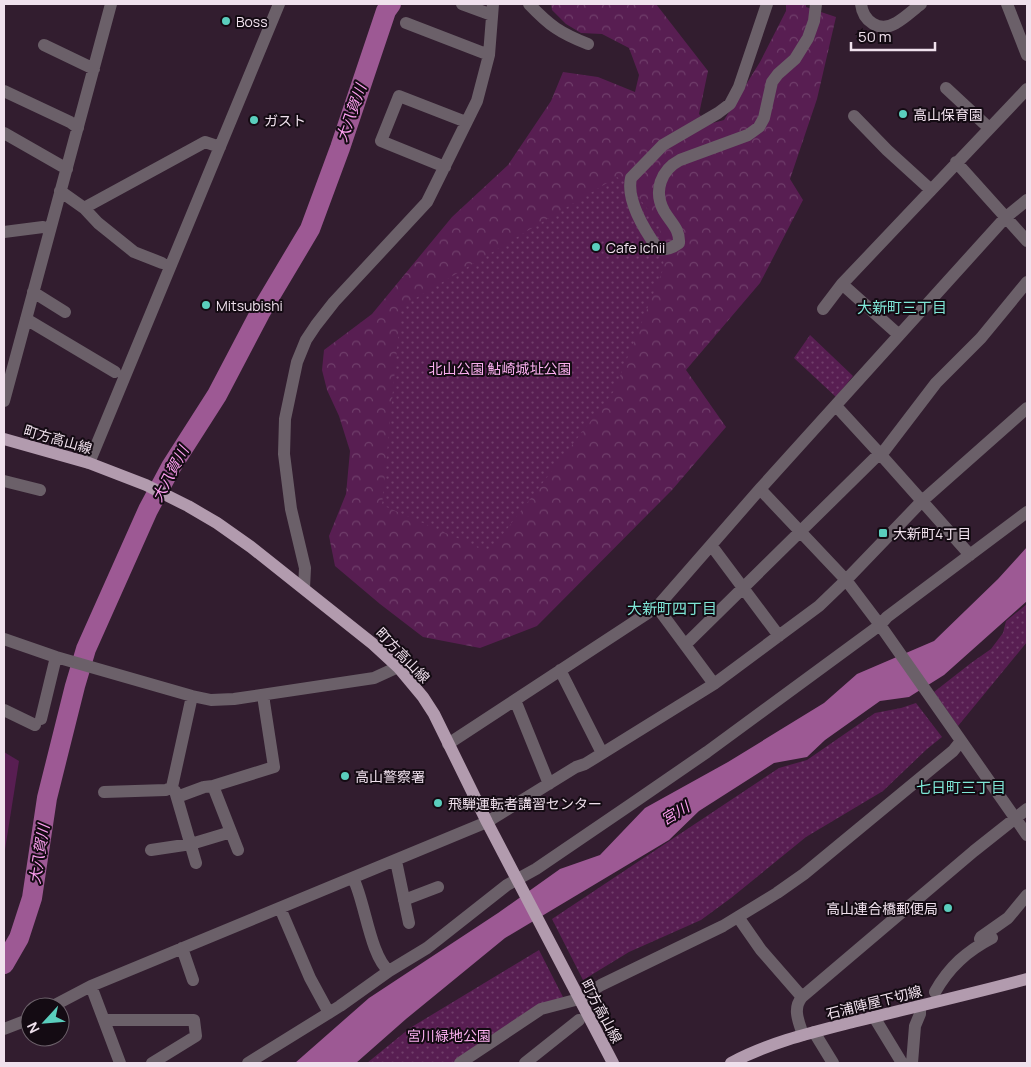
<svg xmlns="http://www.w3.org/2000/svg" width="1031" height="1067" viewBox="0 0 1031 1067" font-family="Manrope,'Noto Sans JP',sans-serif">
<defs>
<pattern id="forest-crowns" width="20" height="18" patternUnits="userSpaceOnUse" patternTransform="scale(1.25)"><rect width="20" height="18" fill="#581e52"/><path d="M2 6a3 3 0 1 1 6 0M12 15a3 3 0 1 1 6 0" fill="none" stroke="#703e6b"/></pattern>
<pattern id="park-dots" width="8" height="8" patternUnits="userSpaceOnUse" patternTransform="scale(1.25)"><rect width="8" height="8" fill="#581e52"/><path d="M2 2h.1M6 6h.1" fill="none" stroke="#703e6b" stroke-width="1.8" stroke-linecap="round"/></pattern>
</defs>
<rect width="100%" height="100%" fill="#321d2f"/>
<path fill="#581e52" d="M4,752L19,761L4,856Z"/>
<path fill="url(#forest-crowns)" d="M551,4H656L708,71L699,114L709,124L724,120L760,62L786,11V4H806V7L836,17L817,99L790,179L803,200L760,283L686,370L726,427L672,490L537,626L480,648L423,637L380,604L335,566L329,536L346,494L350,451L339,416L327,390L322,370L324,350L372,314L452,217L508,165L551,101L563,72L598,77L635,92L639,75L629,48L602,34L581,33L566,24L552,10Z"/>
<path fill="url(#park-dots)" d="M617,177L629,185L659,224L664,267L614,391L489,552L382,505L401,307Z
M810,335L853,376L836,397L794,358Z
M1027,604V642L958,726L934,692L971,663L991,649L1003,633L1006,621Z
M916,703L942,737L927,749L883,791L806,837L731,898L701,920L629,952L583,980L552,919L779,768L807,760L875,713L901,708Z
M539,950L563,997L454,1063H367L410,1028Z"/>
<path fill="#9d5994" d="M1027,547V601L944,675L909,697L880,701L825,740L807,757L774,763L699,811L669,840L505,938L406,1019L356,1063H295L369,998L498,913L560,869L600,855L645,808L728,762L824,703L857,674L934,641L998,579Z"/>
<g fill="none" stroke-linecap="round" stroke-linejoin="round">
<path stroke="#9d5994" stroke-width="20" d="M4,964L19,938L32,898L47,798L75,686L86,649L148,510L171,467L217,395L260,313L310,229L340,148L386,11L391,4"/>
<path stroke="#6b6069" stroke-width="12" d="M462,4L492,15
M529,4C550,26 560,33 588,44
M767,4L739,87L730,104L718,113L663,145L631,178C626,200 645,231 658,249C667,250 672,248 679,243C680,229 671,223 664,211C653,191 661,170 680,160L748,135L759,127L764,118L772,82L778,74L795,59L808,38L814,21L816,4
M861,4C863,21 879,33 896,23C905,18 913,10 921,4
M1007,4L1027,55
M406,23L489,55
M44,45L94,69
M946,88L989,128
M4,91L70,122L78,128
M854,116L887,150L931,190
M4,133L67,169
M956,162L1027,241
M445,167L381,141L399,96L466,122
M60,191L84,208L205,142L220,147
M84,208L98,223L134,252L162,263
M4,232L43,227L50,229
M842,284L899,335
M33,292L65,312
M823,309L842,284L1027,89
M26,319L115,372
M4,401L111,4
M836,406L881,455L970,555
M881,455L936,383L981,338L1027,282
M89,463L279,4
M4,481L40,490
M760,489L846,580L880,625L1027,835
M711,545L779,636
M304,588L305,568L291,509L284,454L285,419L297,362L306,340L316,325L334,302L427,202L477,101L489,55L493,4
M657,607L714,684
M4,639L56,657L192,696L211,700L234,699L374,678L398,667
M685,645L880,453
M560,670L602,753
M515,700L549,784
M4,710L35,725
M41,719L56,657
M448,744L657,607L760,489L1005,218L1027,200
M213,786L238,850
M175,791L196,863
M104,792L166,790L172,787L192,696
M177,797L204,787L213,786L274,767L264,702V695
M151,850L191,844L231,832
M396,861L409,923
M353,878C365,901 370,956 389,971
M404,900L438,887
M280,908L310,978L329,1013
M738,917L761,950L802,997
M980,939L981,937L1008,918L1027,895
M182,948L193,980
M91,986L120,1063
M935,992C949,967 967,951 992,938
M51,1007L91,986L487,822L576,767L585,764L714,684L819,606L846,580L922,501L1027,408
M874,1017L902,1063
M105,1020H194L196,1036L152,1063
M4,1029L30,1019
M814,1032L833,1063
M803,1035C799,1022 792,1009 802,997L974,851L1027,809
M248,1063L340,1006L389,971L427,948L507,885L536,869L630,805L707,752L880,625L887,617L1027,512
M460,1063L541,1009L579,999L601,985L723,926L777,893L804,874L953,751L961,741
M525,1063L579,1020
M912,1063L915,1026L920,1014V1006"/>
<path stroke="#b29bae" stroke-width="12" d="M4,439L89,463L146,485L188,506L217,523L251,547L373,644L398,667L423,697L434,714L487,822L613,1063
M731,1063C770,1042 814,1032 857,1021C914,1007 971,994 1027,979"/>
</g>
<g fill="#5acebd" stroke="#140b13" stroke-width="2">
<circle cx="226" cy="21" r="5"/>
<circle cx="903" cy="114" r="5"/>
<circle cx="254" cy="120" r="5"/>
<circle cx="596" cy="247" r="5"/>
<circle cx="206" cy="305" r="5"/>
<rect x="878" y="528" width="10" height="10" rx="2.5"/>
<circle cx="345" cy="776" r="5"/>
<circle cx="438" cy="803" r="5"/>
<circle cx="948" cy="908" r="5"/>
</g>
<g text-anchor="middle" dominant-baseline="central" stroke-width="4" stroke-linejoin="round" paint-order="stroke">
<g font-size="14" fill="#f0e1ed" stroke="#140b13" text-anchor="start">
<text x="236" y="21">Boss</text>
<text x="913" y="114">高山保育園</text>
<text x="264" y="120">ガスト</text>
<text x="606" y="247">Cafe ichii</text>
<text x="216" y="305">Mitsubishi</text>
<text x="893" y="533">大新町4丁目</text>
<text x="355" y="776">高山警察署</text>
<text x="448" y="803">飛騨運転者講習センター</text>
<text x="938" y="908" text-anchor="end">高山連合橋郵便局</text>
</g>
<g font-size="14" fill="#faafef" stroke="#140b13">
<text x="500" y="368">北山公園 鮎崎城址公園</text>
<text x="449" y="1035">宮川緑地公園</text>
</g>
<g font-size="14" fill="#f0e1ed" stroke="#140b13">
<text transform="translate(58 439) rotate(16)">町方高山線</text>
<text transform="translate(403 655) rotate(46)">町方高山線</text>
<text transform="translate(874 1002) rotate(-14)">石浦陣屋下切線</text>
<text transform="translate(602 1011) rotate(62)">町方高山線</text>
</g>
<g font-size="15" font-style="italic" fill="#fb9eee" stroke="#140b13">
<text transform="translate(351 113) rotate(-70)">大八賀川</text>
<text transform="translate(170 474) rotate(-62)">大八賀川</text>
<text transform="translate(675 813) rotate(-31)">宮川</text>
<text transform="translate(39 854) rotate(-81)">大八賀川</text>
</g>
<g font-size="15" fill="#7fe7d7" stroke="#140b13">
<text x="902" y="307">大新町三丁目</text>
<text x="672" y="608">大新町四丁目</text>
<text x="961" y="787">七日町三丁目</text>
</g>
</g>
<rect width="1031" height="1067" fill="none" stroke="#f0e1ed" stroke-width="10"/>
<g transform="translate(45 1022) rotate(244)"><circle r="24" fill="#140b13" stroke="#6c616a"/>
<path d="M0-4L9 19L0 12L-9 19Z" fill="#5acebd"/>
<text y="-8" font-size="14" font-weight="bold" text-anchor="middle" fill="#f0e1ed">N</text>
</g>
<path d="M851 42v8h84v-8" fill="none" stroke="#f0e1ed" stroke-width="2.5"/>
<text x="858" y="42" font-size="15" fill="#f0e1ed" stroke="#140b13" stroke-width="4" paint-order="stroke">50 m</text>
</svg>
